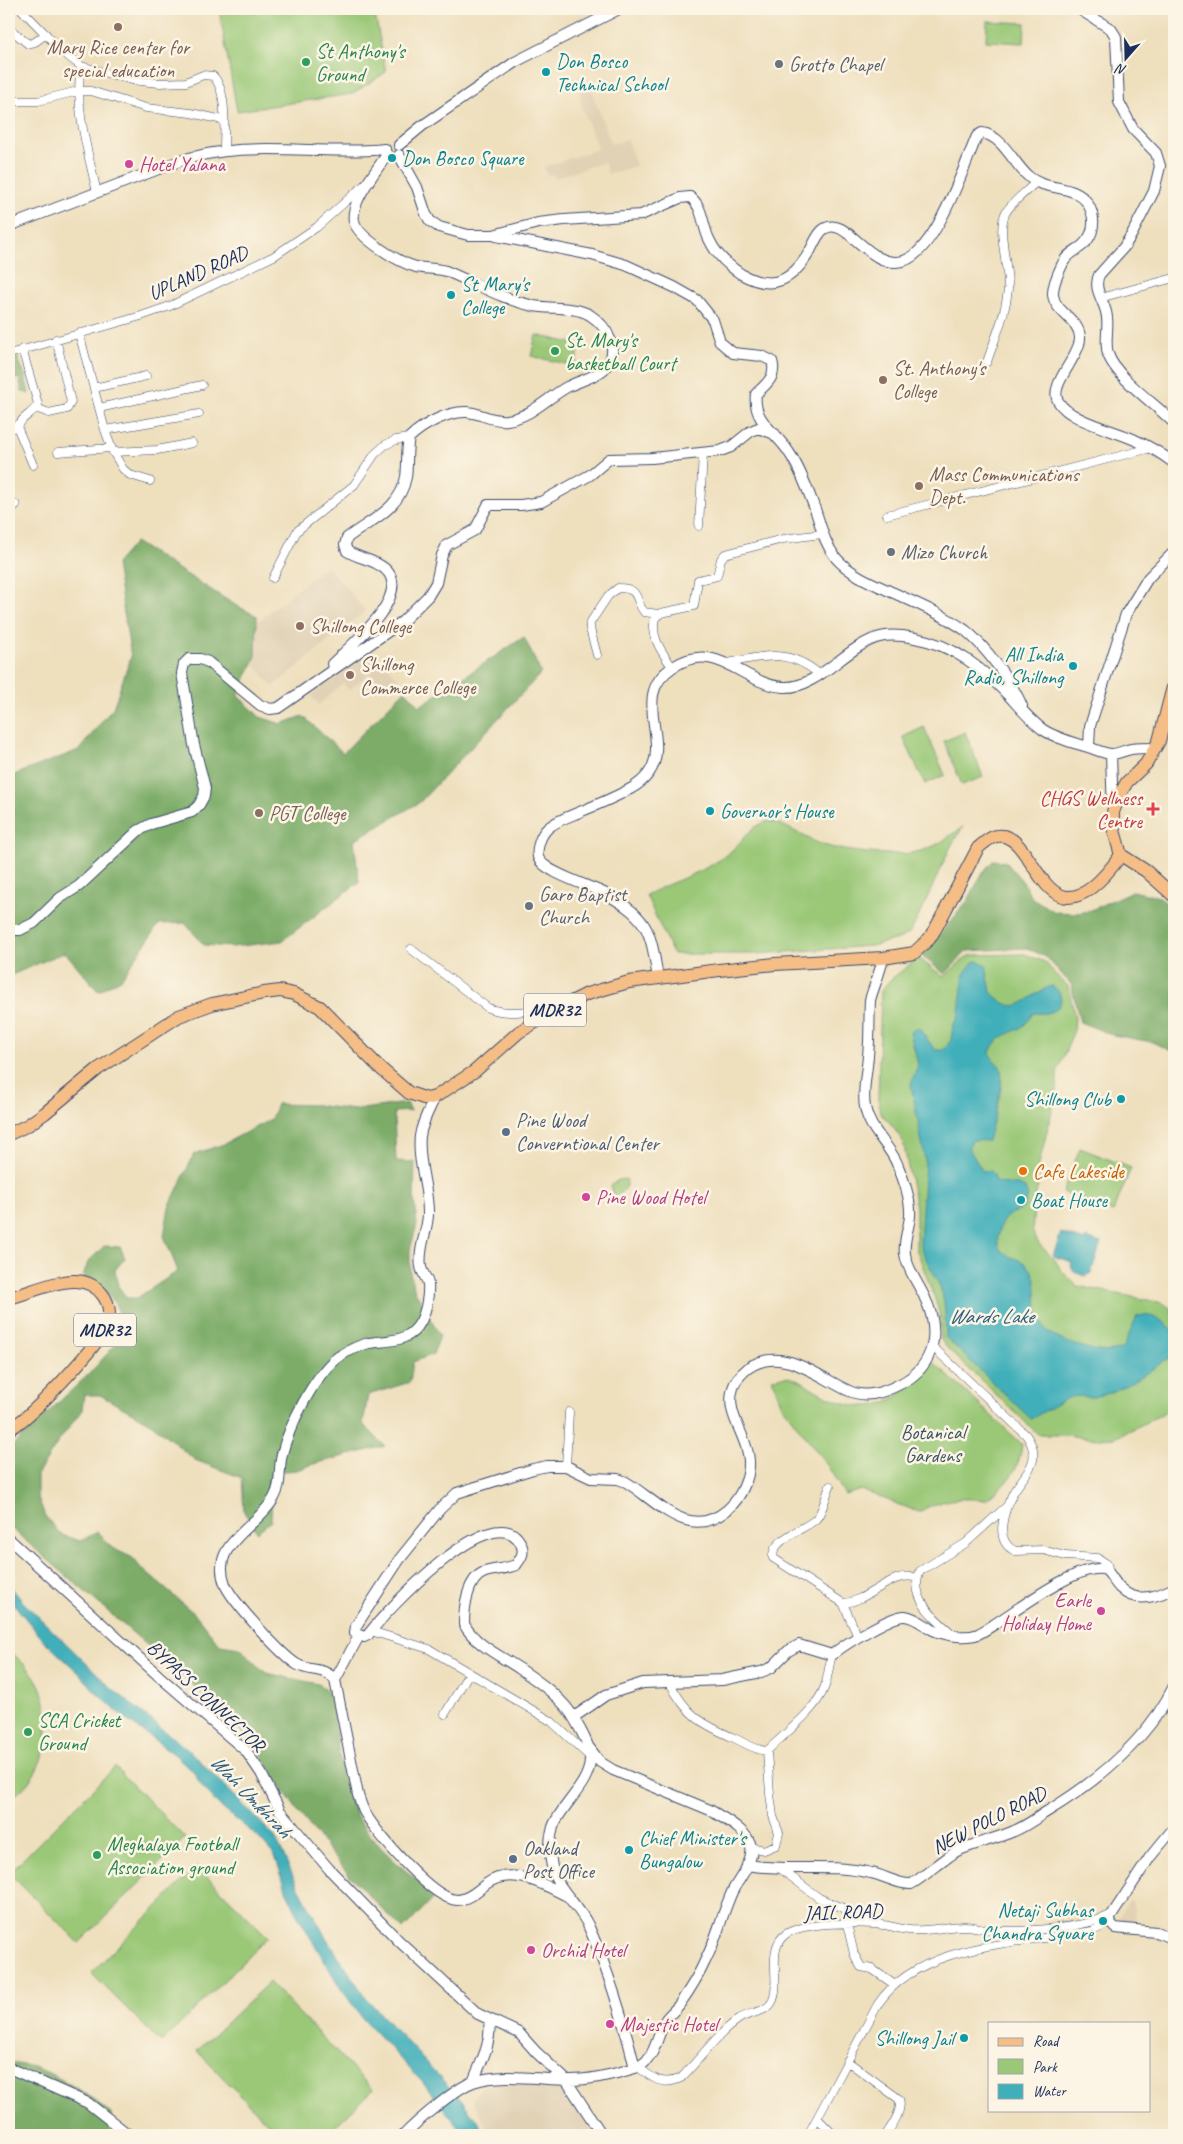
<svg xmlns="http://www.w3.org/2000/svg" width="1183" height="2144" viewBox="0 0 1183 2144" font-family="Caveat,sans-serif">
<rect width="100%" height="100%" fill="#fcf5e5"/>
<filter id="ink" filterUnits="userSpaceOnUse"><feTurbulence type="fractalNoise" baseFrequency=".02" numOctaves="2"/><feDisplacementMap in="SourceGraphic" scale="10" xChannelSelector="R" yChannelSelector="G"/><feConvolveMatrix kernelMatrix="1 2 1 2 8 2 1 2 1" color-interpolation-filters="sRGB"/></filter>
<filter id="wash" filterUnits="userSpaceOnUse"><feTurbulence type="fractalNoise" baseFrequency=".0096" numOctaves="4" result="noise"/><feDisplacementMap in="SourceGraphic" scale="20" xChannelSelector="R" yChannelSelector="G"/><feGaussianBlur stdDeviation="1.12" result="paint"/><feColorMatrix in="noise" values="0 0 0 0 0 0 0 0 0 0 0 0 0 0 0 0 0 1.4 0 .05"/><feComposite in="paint" operator="in"/></filter>
<g filter="url(#wash)">
<rect width="100%" height="100%" fill="#eedfbd"/>
<path fill="#e1d2b6" d="M590,86L611,144L627,140L636,166L608,174L604,162L554,178L553,174L548,176L544,167L598,149L582,107L579,91Z
M327,565L365,611L273,687L234,641Z
M368,645L398,678L385,690L369,673L349,690L343,683L319,705L311,696Z
M1129,1900H1132L1137,1926L1118,1920Z
M515,2083H549L564,2087L597,2135H491L472,2099L482,2086Z"/>
<path fill="#9ac877" stroke="#5a7c6a" d="M219,9H374L386,72L352,94L237,111Z
M987,21L1025,23L1024,43L986,41Z
M536,335L580,345L575,366L531,356Z
M924,727L945,775L925,784L903,737Z
M965,732L983,777L962,785L944,741Z
M769,821C787,825 801,836 818,843C839,852 893,857 916,852C934,849 948,837 963,827L951,846L916,922L909,933L901,938L872,946L756,954H673L646,895C674,880 706,873 730,852C743,841 751,825 769,821Z
M1025,954L1045,962L1055,974L1068,986L1075,1018L1074,1030L1057,1073V1090L1039,1164L1038,1186L1035,1197L1032,1231L1039,1244L1055,1260L1061,1270L1077,1286L1163,1303L1170,1308L1174,1318V1408L1115,1438L1098,1439L1065,1435H1039L947,1348L941,1340L940,1315L935,1299L916,1248V1208L903,1141L890,1123L880,1113L878,1099L881,991L889,981L918,958L944,977L965,958L972,955Z
M1080,1148L1131,1168L1113,1212L1063,1192Z
M625,1179L627,1180C627,1188 621,1194 614,1196L611,1185L619,1180Z
M932,1361L1022,1444C1019,1472 1007,1484 985,1500C961,1497 940,1499 919,1512L861,1490L845,1495L827,1465L782,1406L772,1378C777,1378 785,1375 791,1377C801,1379 812,1389 821,1393C873,1420 899,1403 932,1361Z
M9,1651C22,1661 35,1673 41,1689C55,1726 46,1778 9,1799Z
M115,1767L185,1838L79,1943L9,1873Z
M197,1867L268,1937L161,2043L91,1973Z
M269,1982L373,2090L326,2135H279L197,2051Z"/>
<path fill="#7bac68" stroke="#4b6e63" d="M9,357L18,358L25,375L29,394L22,391L19,378L12,380Z
M135,542L235,605L257,616L256,656L238,696L260,717L281,724L303,716L343,753L405,690L420,706L524,637L541,673L420,802L354,840L359,882L282,941L232,947L204,945L185,923L159,924L121,979L98,991L65,952L9,976V777L79,750L113,708L131,657L116,564Z
M994,860L1006,862L1023,882L1032,898L1055,912L1077,913L1089,911L1132,891L1160,897L1174,911V1052L1152,1042L1113,1035L1080,1022L1071,984L1046,957L1027,948L967,951L945,974L922,956L967,902L983,872Z
M407,1103L411,1111L394,1112L396,1161L415,1162L414,1199L417,1224L410,1250V1273L415,1291L440,1336L433,1354L413,1362L410,1382L368,1395L363,1424L385,1446L317,1463L297,1470L273,1472L271,1521L257,1532L244,1512L242,1478L195,1460L152,1424L100,1395H84L82,1410L58,1442L37,1475V1495L45,1516L61,1535L80,1541L98,1532L112,1548L133,1558L141,1568L196,1615L220,1645L240,1648L266,1673L318,1684L331,1693C335,1724 340,1778 352,1806C369,1844 405,1870 436,1895L403,1930L349,1875L300,1814L279,1784L257,1747L205,1695L11,1528L9,1522V1449L90,1373L117,1343L124,1325C113,1295 108,1293 83,1277L88,1262L104,1246L120,1247L125,1258L115,1270L118,1286L127,1298H137L178,1271L164,1236L169,1207L194,1154L224,1144L271,1119L277,1104L314,1105L355,1110Z
M9,2062C18,2065 30,2065 39,2069C62,2078 93,2097 111,2114V2129L103,2135H9Z"/>
<path fill="#3fafba" stroke="#2d6f8c" d="M979,961L986,965L991,992C1019,1022 1026,994 1052,986C1064,992 1064,1008 1050,1012C1045,1014 1039,1013 1033,1013C1030,1018 1026,1025 1020,1028C1007,1035 992,1039 990,1055C993,1059 998,1064 1000,1067C1007,1081 991,1126 988,1141L973,1140L968,1147L983,1172L990,1170L994,1174L995,1181C1004,1186 1015,1182 1025,1188L1028,1197L1023,1208C1019,1212 1014,1212 1009,1215C1002,1219 998,1230 998,1238C996,1259 1019,1255 1029,1267C1035,1274 1036,1284 1036,1292C1037,1328 1046,1336 1079,1346C1096,1351 1106,1355 1123,1348L1137,1316C1152,1313 1168,1321 1174,1335C1175,1340 1174,1347 1174,1352L1170,1357C1148,1372 1123,1391 1097,1396C1087,1399 1078,1394 1067,1398L1031,1419L946,1338C945,1321 946,1303 940,1287C934,1272 925,1260 920,1245L925,1160L911,1084L918,1065L910,1032L915,1028H919L935,1050H944L951,1040L953,1025L958,1018L964,974L973,962Z
M1061,1233L1085,1241L1086,1238L1101,1243L1091,1273L1085,1276L1074,1272L1071,1265L1072,1262L1053,1256Z
M9,1584L22,1601L113,1689L194,1755L275,1837L296,1882L325,1936L366,1998L462,2101L479,2123L485,2135H465L423,2083L363,2019L341,1989L299,1918L287,1892L275,1856L257,1836L218,1805L201,1785L193,1771L174,1754L124,1718L97,1693L78,1672L44,1641L9,1598Z"/>
</g>
<g filter="url(#ink)">
<g fill="none" stroke-linecap="round" stroke-linejoin="round">
<g stroke="#3b496c" stroke-width="9">
<path id="minor" d="M21,9L65,54L81,66L132,80L159,83L186,82L203,75L213,76C228,90 224,132 224,151
M9,28L28,44L35,42L46,34
M81,66C74,108 88,151 97,193
M9,101H38L78,91H91L146,108L191,113L223,120
M1100,298L1174,278
M79,333L105,430L113,452L123,469L130,475L150,481
M22,349L38,404C33,415 20,416 18,429L33,465
M9,354L141,316L170,306L274,256L317,227L363,186
M987,362C995,338 1006,314 1008,288C1009,267 996,230 1006,212C1013,201 1026,192 1036,182
M94,388L146,376
M36,408L49,413L67,409L71,402L56,339
M99,408L202,385
M9,430L19,424
M105,430L199,414
M58,452L111,448
M113,452L157,450L192,443
M9,509L16,505
M887,515L1151,448
M699,526L703,453
M273,578L297,531L354,485L375,454L385,445L396,440L409,438
M597,655L590,629V623L608,596L618,588C641,588 634,599 644,612L658,614
M728,663C764,656 788,648 819,674
M672,667C662,652 650,637 655,618L661,613L694,606L698,580L717,576L721,559L725,554L783,539L822,534
M411,949L488,1008C509,1016 534,1010 556,1007
M933,1347L1026,1435C1031,1442 1035,1450 1033,1460C1030,1473 1019,1482 1013,1493C1004,1511 993,1541 1015,1551L1043,1550L1065,1556L1098,1558L1107,1564L1110,1575
M566,1466L569,1412
M830,1486C826,1495 823,1512 816,1519C804,1530 771,1539 773,1558L843,1603C869,1602 892,1569 917,1578
M843,1603L858,1637
M371,1631L429,1649L551,1721L590,1757
M954,1635C936,1620 908,1598 920,1571L966,1543L1008,1505
M670,1683C686,1715 702,1724 734,1738C745,1743 754,1750 767,1751C784,1734 817,1710 825,1686C828,1677 829,1665 832,1655
M445,1714L469,1673
M751,1847L764,1850L776,1845L779,1833L773,1816L770,1794L767,1751
M781,1869L819,1898L877,1922
M847,1924L854,1954L861,1967L872,1969L895,1985
M847,2061L899,2099C903,2111 892,2125 886,2135
M638,2067C652,2078 663,2087 681,2078C700,2059 717,2034 739,2019C749,2012 766,2013 772,2002C782,1984 765,1948 786,1934C803,1922 861,1922 883,1925C892,1926 900,1929 909,1930C928,1932 946,1926 965,1926C974,1926 982,1929 991,1930C1020,1933 1085,1928 1110,1915
M818,2119L834,2135
M808,2135L878,2004C921,1941 1022,1944 1092,1931L1101,1927L1110,1918"/>
</g>
<g stroke="#3b496c" stroke-width="12">
<path id="tertiary" d="M1079,9L1111,29L1116,37L1119,102L1133,129L1156,153L1160,166L1154,191L1132,234L1124,247L1099,275C1093,289 1103,299 1106,312C1110,325 1104,340 1108,354C1116,378 1157,405 1174,423
M399,145L422,126L515,62L619,9
M399,155L417,187L426,214L430,221L439,227L468,235H493L538,223L564,220L641,215L680,198L690,197C704,207 702,227 710,241C716,254 729,266 741,274C773,292 793,280 810,251C814,244 817,234 824,229C847,214 868,270 903,261C936,252 964,166 977,136L982,133C1003,136 1013,163 1028,176C1045,192 1075,183 1088,204C1096,218 1095,234 1083,245C1076,251 1067,254 1063,263C1059,271 1052,285 1053,295C1055,313 1081,320 1080,339C1079,357 1049,385 1058,401C1069,421 1114,430 1135,440C1149,446 1162,454 1174,463
M9,226L177,162C244,138 316,156 385,149
M496,236L592,255L626,265L674,287L697,300L713,320L720,342L733,353L762,356L772,361C777,377 766,384 756,394C752,422 778,433 790,454C801,470 808,491 815,509C821,526 824,543 836,558C851,575 874,584 894,593C918,604 944,615 965,630C985,646 1012,682 1022,706
M332,664C349,647 409,599 388,572C378,560 359,559 347,551L345,545L347,538C370,520 400,510 406,477C408,464 406,451 409,438C422,425 448,411 467,412C481,413 493,422 507,420C531,417 547,398 567,387C578,381 594,378 604,369C622,351 607,326 590,315C575,306 551,309 534,306C504,300 475,283 446,271C437,268 426,269 416,267C400,263 358,238 354,221C350,201 377,171 387,154
M1089,747L1090,726L1126,614L1148,578L1174,552
M1111,754L1113,811
M9,930H20L34,923L60,898L79,886L138,831L151,824L192,812L199,805L204,796L205,788L194,745L182,673L184,664L189,659H200L208,662L260,705L270,709L278,708L403,621L428,596L436,583L442,555L447,545L475,530L488,505H521L541,502L590,475L609,459L652,458L720,451L731,447L751,431L758,428L775,434
M658,978C655,962 653,939 644,925C635,911 620,902 606,894C591,886 542,872 538,857C536,848 541,835 547,829C556,820 571,816 582,811C599,804 616,797 632,788C688,755 622,700 673,667C718,638 743,685 784,687C818,689 847,645 880,637C891,634 904,636 915,638C954,645 983,669 1010,697C1020,708 1030,720 1042,729C1055,738 1072,742 1088,747C1095,749 1104,754 1112,754C1118,754 1125,750 1131,749C1139,748 1148,748 1156,748
M435,1097C429,1110 422,1122 420,1136C417,1162 429,1189 428,1215C427,1233 418,1249 421,1267C422,1273 427,1278 428,1284C429,1295 426,1311 421,1321C410,1343 389,1340 369,1343C360,1345 346,1352 338,1357C315,1374 289,1426 282,1454C278,1470 282,1484 274,1498C258,1527 209,1544 225,1584C231,1600 283,1657 298,1665C311,1672 325,1667 335,1680L358,1795C360,1801 362,1808 365,1813C377,1834 432,1899 457,1900C468,1900 478,1890 486,1884C510,1866 542,1883 565,1895
M9,1539L160,1677L246,1751L261,1773L280,1811L329,1869L399,1941L478,2014L519,2033L536,2052L566,2080L602,2135
M335,1680L359,1636
M574,1717L606,1695L643,1683L722,1680L761,1672L771,1668L788,1651L799,1645L832,1655C843,1645 892,1615 905,1616C915,1617 924,1625 933,1630C944,1635 966,1639 978,1634C1005,1621 1077,1560 1106,1570C1112,1576 1115,1584 1121,1589C1136,1604 1159,1596 1174,1588
M587,1745L600,1762L613,1770L710,1810C723,1818 749,1831 751,1847C754,1863 738,1879 732,1892C722,1914 717,1938 706,1959C699,1975 689,1991 679,2005C675,2010 670,2014 666,2019C656,2036 656,2061 635,2068C623,2018 609,1972 588,1925C577,1902 554,1888 551,1861C549,1850 550,1837 553,1827C560,1806 591,1784 590,1758C590,1745 581,1731 575,1720C564,1699 538,1681 520,1669C501,1656 475,1645 464,1624C464,1608 467,1578 485,1572C495,1569 506,1569 516,1565C521,1558 525,1553 521,1544C496,1492 384,1613 368,1635L364,1637L355,1633L356,1626L399,1560L440,1509L457,1493L533,1469L547,1466H566L591,1478L618,1479L626,1482C657,1501 689,1542 727,1510C735,1503 740,1496 744,1486C763,1445 722,1422 733,1388C735,1380 742,1373 748,1368C782,1345 817,1376 847,1390C865,1399 883,1393 900,1384C936,1366 941,1330 924,1296C918,1283 907,1269 905,1254C903,1241 909,1228 910,1216C911,1199 904,1181 898,1166C890,1144 869,1131 865,1107C862,1091 867,1072 868,1056C870,1037 869,1019 870,1000C874,986 880,973 883,958
M1174,1828L1150,1857L1110,1918L1111,1924L1115,1928L1156,1932L1174,1939
M747,1865C790,1872 827,1863 871,1873C883,1875 899,1885 911,1884C916,1883 948,1856 957,1851C975,1843 996,1839 1014,1831C1024,1827 1034,1820 1043,1814C1095,1783 1147,1742 1174,1686
M9,2068L88,2103L129,2135
M473,2082C481,2061 492,2044 489,2020
M404,2135C416,2122 456,2088 473,2082C504,2072 540,2080 571,2080C593,2080 615,2074 635,2068"/>
</g>
<g stroke="#3b496c" stroke-width="14">
<path id="primary" d="M1174,683L1159,741L1146,764L1127,782L1120,794L1113,812V827L1121,855L1146,871L1174,896
M9,1134L28,1125L45,1113L98,1069L179,1016L212,1004L264,993L280,991L294,994L320,1007L379,1067L409,1093L427,1099L435,1097L475,1071L519,1032L561,1007L587,994L629,982L719,970L775,964L883,958L914,953L929,939L937,926L978,848C983,844 989,837 997,836C1038,828 1043,963 1121,855
M9,1298C29,1293 56,1280 76,1281C99,1282 116,1304 106,1326C97,1347 29,1420 9,1429"/>
</g>
<use href="#minor" stroke="#fff" stroke-width="8"/>
<use href="#tertiary" stroke="#fff" stroke-width="10"/>
<use href="#primary" stroke="#f6be87" stroke-width="12"/>
</g>
</g>
<g fill="#8d6e63" stroke="#fcf5e5" stroke-width="2">
<circle cx="118" cy="27" r="5"/>
<circle cx="883" cy="380" r="5"/>
<circle cx="919" cy="486" r="5"/>
<circle cx="300" cy="626" r="5"/>
<circle cx="350" cy="675" r="5"/>
<circle cx="259" cy="813" r="5"/>
</g>
<g fill="#2e9e5b" stroke="#fcf5e5" stroke-width="2">
<circle cx="306" cy="62" r="5"/>
<circle cx="555" cy="351" r="5"/>
<circle cx="28" cy="1732" r="5"/>
<circle cx="97" cy="1855" r="5"/>
</g>
<g fill="#6b7280" stroke="#fcf5e5" stroke-width="2">
<circle cx="779" cy="64" r="5"/>
<circle cx="891" cy="552" r="5"/>
<circle cx="529" cy="906" r="5"/>
</g>
<g fill="#0f9aa8" stroke="#fcf5e5" stroke-width="2">
<circle cx="546" cy="72" r="5"/>
<circle cx="392" cy="158" r="5"/>
<circle cx="451" cy="295" r="5"/>
<circle cx="1073" cy="666" r="5"/>
<circle cx="710" cy="811" r="5"/>
<circle cx="1121" cy="1099" r="5"/>
<circle cx="1021" cy="1200" r="5"/>
<circle cx="629" cy="1850" r="5"/>
<circle cx="1103" cy="1921" r="5"/>
<circle cx="964" cy="2038" r="5"/>
</g>
<g fill="#d1479c" stroke="#fcf5e5" stroke-width="2">
<circle cx="129" cy="164" r="5"/>
<circle cx="586" cy="1197" r="5"/>
<circle cx="1101" cy="1611" r="5"/>
<circle cx="531" cy="1950" r="5"/>
<circle cx="610" cy="2024" r="5"/>
</g>
<path fill="#e0444e" stroke="#fcf5e5" stroke-width="2" d="M1150.5 801.5h5v5h5v5h-5v5h-5v-5h-5v-5h5z"/>
<g fill="#5c6f8a" stroke="#fcf5e5" stroke-width="2">
<circle cx="506" cy="1132" r="5"/>
<circle cx="513" cy="1859" r="5"/>
</g>
<circle fill="#e8710a" stroke="#fcf5e5" stroke-width="2" cx="1023" cy="1171" r="5"/>
<g text-anchor="middle" dominant-baseline="central" stroke-width="5" stroke-linejoin="round" paint-order="stroke">
<g fill="#fcf5e5" stroke="#5e6a86" stroke-width="1">
<rect x="524" y="993.5" width="62" height="33" rx="4"/>
<rect x="74" y="1313.5" width="62" height="33" rx="4"/>
</g>
<g font-size="19" font-weight="bold" fill="#1b2f5e">
<text x="555" y="1010">MDR32</text>
<text x="105" y="1330">MDR32</text>
</g>
<g font-size="20" fill="#785e54" stroke="#fcf5e5" text-anchor="start">
<text x="118" y="47" text-anchor="middle">Mary Rice center for<tspan x="118" dy="23">special education</tspan></text>
<text x="893" y="368">St. Anthony's<tspan x="893" dy="23">College</tspan></text>
<text x="929" y="474">Mass Communications<tspan x="929" dy="23">Dept.</tspan></text>
<text x="310" y="626">Shillong College</text>
<text x="360" y="664">Shillong<tspan x="360" dy="23">Commerce College</tspan></text>
<text x="269" y="813">PGT College</text>
</g>
<g font-size="20" fill="#27864d" stroke="#fcf5e5" text-anchor="start">
<text x="316" y="51">St Anthony's<tspan x="316" dy="23">Ground</tspan></text>
<text x="565" y="340">St. Mary's<tspan x="565" dy="23">basketball Court</tspan></text>
<text x="38" y="1720">SCA Cricket<tspan x="38" dy="23">Ground</tspan></text>
<text x="107" y="1844">Meghalaya Football<tspan x="107" dy="23">Association ground</tspan></text>
</g>
<g font-size="20" fill="#0d838f" stroke="#fcf5e5" text-anchor="start">
<text x="556" y="61">Don Bosco<tspan x="556" dy="23">Technical School</tspan></text>
<text x="402" y="158">Don Bosco Square</text>
<text x="461" y="284">St Mary's<tspan x="461" dy="23">College</tspan></text>
<text x="1063" y="654" text-anchor="end">All India<tspan x="1063" dy="23">Radio, Shillong</tspan></text>
<text x="720" y="811">Governor's House</text>
<text x="1111" y="1099" text-anchor="end">Shillong Club</text>
<text x="1031" y="1200">Boat House</text>
<text x="639" y="1838">Chief Minister's<tspan x="639" dy="23">Bungalow</tspan></text>
<text x="1093" y="1910" text-anchor="end">Netaji Subhas<tspan x="1093" dy="23">Chandra Square</tspan></text>
<text x="954" y="2038" text-anchor="end">Shillong Jail</text>
</g>
<g font-size="20" fill="#5b616d" stroke="#fcf5e5" text-anchor="start">
<text x="789" y="64">Grotto Chapel</text>
<text x="901" y="552">Mizo Church</text>
<text x="539" y="894">Garo Baptist<tspan x="539" dy="23">Church</tspan></text>
</g>
<g font-size="20" fill="#b23c85" stroke="#fcf5e5" text-anchor="start">
<text x="139" y="164">Hotel Yalana</text>
<text x="596" y="1197">Pine Wood Hotel</text>
<text x="1091" y="1600" text-anchor="end">Earle<tspan x="1091" dy="23">Holiday Home</tspan></text>
<text x="541" y="1950">Orchid Hotel</text>
<text x="620" y="2024">Majestic Hotel</text>
</g>
<g font-size="20" fill="#1b2f5e" stroke="#fcf5e5">
<text transform="translate(198 273) rotate(-24)">UPLAND ROAD</text>
<text transform="translate(206 1696) rotate(43)">BYPASS CONNECTOR</text>
<text transform="translate(989 1820) rotate(-27)">NEW POLO ROAD</text>
<text transform="translate(843 1912) rotate(-2)">JAIL ROAD</text>
</g>
<g font-size="20" fill="#be3a42" stroke="#fcf5e5" text-anchor="end">
<text x="1142" y="798">CHGS Wellness<tspan x="1142" dy="23">Centre</tspan></text>
</g>
<g font-size="20" fill="#4e5e75" stroke="#fcf5e5" text-anchor="start">
<text x="516" y="1120">Pine Wood<tspan x="516" dy="23">Converntional Center</tspan></text>
<text x="523" y="1848">Oakland<tspan x="523" dy="23">Post Office</tspan></text>
</g>
<g font-size="20" fill="#c56008" stroke="#fcf5e5" text-anchor="start">
<text x="1033" y="1171">Cafe Lakeside</text>
</g>
<g font-size="20" fill="#3b5564" stroke="#fcf5e5">
<text x="933" y="1432">Botanical<tspan x="933" dy="23">Gardens</tspan></text>
</g>
<g font-size="21" font-style="italic" fill="#285c7e" stroke="#fcf5e5">
<text x="991" y="1316">Wards Lake</text>
<text transform="translate(251 1796) rotate(46)">Wah Umkhrah</text>
</g>
</g>
<rect width="1183" height="2144" fill="none" stroke="#fcf5e5" stroke-width="30"/>
<rect x="988" y="2022" width="162" height="90" fill="#fcf5e5" stroke="#a2a6af"/>
<rect x="998" y="2038" width="25" height="8" fill="#f6be87" stroke="#a2a6af"/>
<text x="1033" y="2046" font-size="15" fill="#1b2f5e">Road</text>
<rect x="998" y="2059" width="25" height="15" fill="#9ac877" stroke="#a2a6af"/>
<text x="1033" y="2072" font-size="15" fill="#1b2f5e">Park</text>
<rect x="998" y="2084" width="25" height="15" fill="#3fafba" stroke="#a2a6af"/>
<text x="1033" y="2096" font-size="15" fill="#1b2f5e">Water</text>
<g transform="translate(1126 58) rotate(200)" stroke="#fcf5e5" stroke-width="4" paint-order="stroke">
<path d="M0-4L9 19L0 12L-9 19Z" fill="#1b2f5e"/>
<text y="-8" font-size="14" font-weight="bold" text-anchor="middle" fill="#1b2f5e">N</text>
</g>
</svg>
